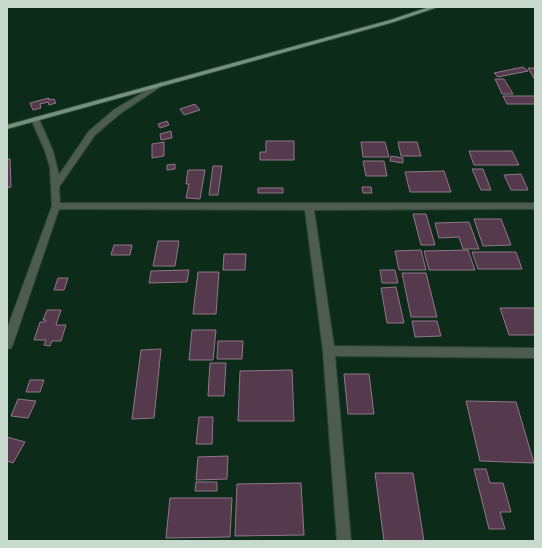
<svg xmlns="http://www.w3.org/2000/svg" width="542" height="548" viewBox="0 0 542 548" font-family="'PT Sans Narrow',sans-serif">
<rect width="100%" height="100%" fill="#0c2b19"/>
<path fill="#55394d" stroke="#94758b" d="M523,67L528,71L498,77L494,73Z
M528,68H535V80Z
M495,79H504L513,94H502Z
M503,96H535V104H507Z
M49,98V100L54,99L56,103L49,105L48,102L40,104L41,108L33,110L30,103Z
M195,104L200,110L184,115L180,109Z
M167,121L169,125L160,128L158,124Z
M171,131L172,138L161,140L160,134Z
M266,141H294V160H260V152H266Z
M164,142V156L152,158V144Z
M361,142H385L389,157H363Z
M398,142H417L421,156H401Z
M469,151H512L519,165H474Z
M391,156L403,158V163L390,161Z
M7,159H10L11,187L7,188Z
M363,161H384L387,176H366Z
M175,164V169L167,170V165Z
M213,166H222L218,195H209Z
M472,169H483L491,190H481Z
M188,170H205L200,199L186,198L189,184H186Z
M444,171L451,192H410L405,172Z
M521,174L528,190H511L504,175Z
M362,187H371L372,193H363Z
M258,188H283V193H258Z
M413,214H426L435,245H421Z
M474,219H501L511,245L483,246Z
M469,222L479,249H463L459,237L439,238L435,223Z
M158,241H179L175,266H153Z
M114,245H132L130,255H111Z
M421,250L426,270H399L395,251Z
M468,250L475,270H429L424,251Z
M472,252H516L522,269H478Z
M224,254H246L245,270H223Z
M189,270L187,282L149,283L151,271Z
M380,270H395L398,283H382Z
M198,272H219L216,314H193Z
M402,273H426L437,317H411Z
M58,278H68L64,290H54Z
M396,287L404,323H387L381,288Z
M500,308H535V335H509Z
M47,310H61L56,325H66L61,341H52L50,346L44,345L46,340H34L40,322H45L46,320H43Z
M412,321H437L441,336L415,337Z
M192,330H216L213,360H189Z
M218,341H243L242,359H217Z
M161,349L154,418L132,419L141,350Z
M210,363H226L224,396H208Z
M292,370L294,421H238L240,371Z
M344,374H369L374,414H348Z
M30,380H44L40,392H26Z
M18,399L36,401L28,418L11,416Z
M466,401L516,402L534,463L480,461Z
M199,417H213L212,444H196Z
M7,437L25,442L13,463L7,461Z
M228,456L227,479L196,480L198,457Z
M474,469H486L490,483H503L511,512H500L505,529H489Z
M375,473H413L424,541H384Z
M196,482H217V491H195Z
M301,483L304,535L235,536L237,484Z
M170,498H232L230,537L166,538Z"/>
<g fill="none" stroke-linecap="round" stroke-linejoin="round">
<g stroke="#2a4736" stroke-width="2">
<path id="minor" d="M161,82L163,83V85L121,113L95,135L59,187L60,203H535V209L314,210L334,346L535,348V358L335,356L351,541H337L323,351L305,210L59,209L13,344L11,348L7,349V329L52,206L50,168L45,151L31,119L35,117L39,119L53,151L59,175L89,131L115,109Z"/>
</g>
<g stroke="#2a4736" stroke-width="2">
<path id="major" d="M429,7H438L394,22L7,129V125L390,20Z"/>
</g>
<use href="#minor" fill="#4d5b51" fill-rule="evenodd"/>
<use href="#major" fill="#75917e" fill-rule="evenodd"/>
</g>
<rect width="542" height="548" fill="none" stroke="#c8d9cd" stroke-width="16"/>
</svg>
